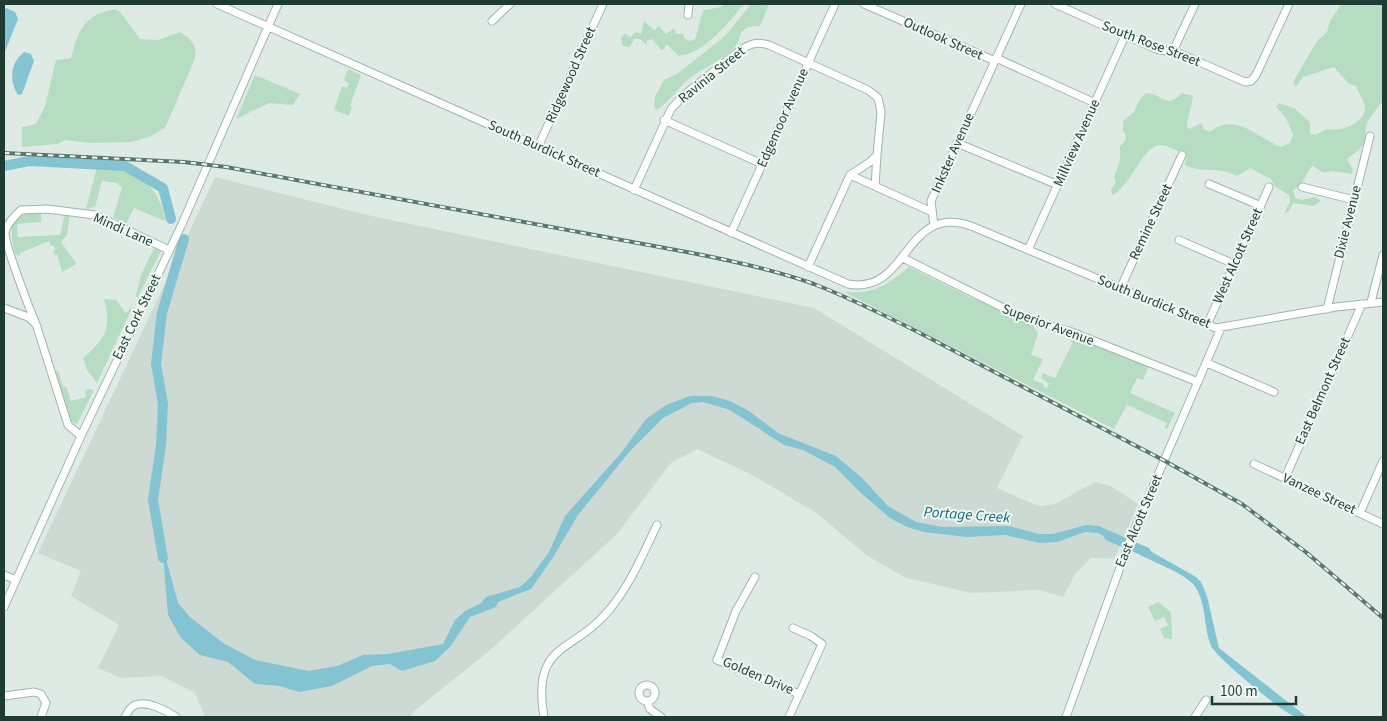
<svg xmlns="http://www.w3.org/2000/svg" width="1387" height="721" viewBox="0 0 1387 721" font-family="'Source Sans 3',sans-serif">
<rect width="100%" height="100%" fill="#deebe5"/>
<path fill="#cddad4" d="M215,177L372,216L814,308L1023,436L997,488L1039,506L1055,504L1095,482L1111,486L1138,504L1114,559L1091,558L1075,574L1063,597L1040,590L972,593L906,578L866,555L818,514L754,476L697,449L671,463L617,534L488,652L414,711L410,717H205L195,693L161,676L121,678L98,668L119,625L71,596L81,571L38,553Z"/>
<path fill="#b6ddc1" d="M724,4H744C729,22 704,54 679,56L666,44L664,49L661,50L652,39L647,41V45L640,39H634L630,47L622,46L621,38L625,33L630,37L636,32L641,34L644,21L654,30L659,26L666,34L674,28L676,34H683L685,39L691,41L695,39C699,29 699,20 704,10L721,7Z
M751,4H769L760,26L748,27L741,32C738,57 704,65 688,80C676,90 670,101 657,110L654,107L655,97L664,80L677,74L725,36Z
M1341,4H1383V101C1380,104 1369,119 1367,123C1365,130 1367,139 1362,146C1359,151 1352,155 1347,159L1353,170L1352,174L1331,171L1324,173L1313,166L1310,168L1301,185L1293,190L1295,198L1302,200L1315,197L1321,201L1314,206L1293,203L1289,211L1284,214L1290,201L1289,195L1274,186L1271,179L1250,168L1237,176C1216,165 1205,175 1185,165L1187,155C1179,152 1169,146 1161,145C1142,145 1129,190 1112,195L1111,190L1116,182L1114,177L1120,160V146L1125,141L1126,135L1123,131V121L1134,112L1140,99L1146,93C1164,94 1166,110 1182,93L1193,96C1192,107 1187,117 1187,127L1190,129L1201,123L1204,129L1210,132C1235,111 1258,138 1281,147L1290,143L1293,135L1286,118L1276,107L1279,103L1294,108L1310,122V134L1315,135L1327,129C1339,132 1365,124 1365,108C1365,102 1358,92 1356,86L1349,84L1334,67L1303,77L1296,87L1293,82L1317,41L1327,32L1330,21Z
M115,9L120,12L140,39L158,40L180,32C192,40 199,46 194,61L165,128L149,137L131,142L92,143L65,140L58,144L22,147V127L36,124L45,106L56,60L71,58C79,29 84,15 115,9Z
M348,69L361,75L350,106L352,107L349,116L334,110L342,86L347,88L349,84L344,80Z
M255,75L300,94L293,105L269,103L236,119Z
M97,167C105,168 117,166 125,169C146,175 164,201 165,221L134,208L126,224L113,217L122,188L117,183L102,181L95,207L86,209Z
M41,212V222L17,224L18,237L60,235L65,214H70L67,235L61,242L77,264L62,272L57,254L54,255L53,251L55,250L54,245L51,246L49,241L20,253V256L15,254C8,225 9,214 41,212Z
M154,248L161,251L137,299L136,295L141,275Z
M909,267L970,297L1032,324L1038,333L1031,355L1043,359L1033,380L1044,384L1043,387L1047,388L1049,384L1041,378L1043,373L1055,378L1072,344L1067,332L1149,365L1143,380L1137,378L1130,393L1175,413L1167,429L1164,428L1167,423L1127,405L1114,429L844,292C875,294 886,286 909,267Z
M104,299L116,300L126,313L133,306L97,383L87,370L83,358C105,339 112,329 104,299Z
M58,370L63,387L66,386L71,401L86,397L85,391L88,389L94,390L77,424L71,422L56,372Z
M1158,602L1171,612L1172,639L1164,638L1160,629L1168,625L1164,617L1155,621L1148,607Z"/>
<path fill="#84c4d2" d="M6,8L15,12L18,19L4,54V10Z
M24,52L31,54L34,61L22,94L18,95C9,81 10,63 24,52Z
M690,396H712L730,401L749,411L778,433L836,456L862,478L888,506L916,522L943,527L1009,526L1039,534H1053L1086,525L1099,526L1123,537L1119,544L1098,533L1085,532L1057,542L1039,543L1005,535L967,537L924,532L907,527L890,518L861,493L835,467L803,450L784,445L730,410L703,402L692,403L663,418L630,451L578,515L552,559L531,589L498,602L496,607L470,617L450,647L435,661L402,671L390,664L372,666L332,686L299,692L279,686L255,684L228,662L200,655L181,638L168,615L162,544L178,603L190,617L223,643L255,660L309,671L337,666L363,655L388,654L443,644L455,620L465,611L481,603L486,597L520,587L530,578L549,552L565,516L621,453L646,419L666,405Z
M1136,543L1196,577L1201,582L1207,596L1219,648L1307,717C1304,717 1299,718 1296,717C1284,714 1216,657 1211,646C1203,626 1207,601 1193,584C1182,572 1154,563 1139,554L1133,549Z"/>
<g fill="none" stroke-linecap="round" stroke-linejoin="round">
<path stroke="#84c4d2" stroke-width="10" d="M4,166L29,161L125,166L163,188L171,219
M1109,536L1146,552
M163,558L153,500L161,445L163,404L156,364L162,313L184,239"/>
<g stroke="#a1b3ac" stroke-width="9">
<path id="minor" d="M217,4L848,284C910,295 903,203 971,226L1216,328L1336,307L1383,302
M864,4L995,61
M1055,4L1156,49L1181,54L1245,82L1251,81L1256,75L1289,4
M688,15L689,4
M492,21L510,4
M1172,53L1195,4
M996,58L1095,103
M664,120L762,164
M957,143L1058,185
M538,147L603,4
M850,175L930,211
M1209,184L1261,206
M875,186L877,155
M1302,187L1354,200
M634,190L671,109L684,95L739,51C750,44 757,41 769,45L868,90L878,98L881,112L877,155L870,162L850,175
M934,226L931,201L1021,4
M731,233L835,4
M1179,240L1234,264
M1028,250L1125,36
M903,258L1028,320L1069,331L1198,382
M808,267L850,175
M1120,289L1182,155
M1371,302L1383,255
M4,308L28,317L36,324L68,425L81,436
M1327,309L1370,136
M36,324C30,310 4,243 5,232C7,223 15,216 21,210L47,209L95,215L169,250
M1207,325L1269,187
M1207,363L1274,392
M1254,464L1383,524
M1285,478L1362,304
M1360,513L1383,461
M4,575L16,580
M755,577L736,611L717,660L799,694
M4,607L81,436L182,224L278,4
M639 693a8 8 0 1 1 16 0a8 8 0 1 1-16 0Z
M4,696L34,692L41,694L46,703L41,717
M647,701L650,709L661,717
M125,717C127,713 130,707 135,705C147,700 167,711 176,717
M544,717C531,641 574,654 610,609C630,585 643,554 657,525
M789,717L822,644L811,636L793,628
M1066,717L1130,540L1221,328
M1195,717L1206,700"/>
</g>
<use href="#minor" stroke="#fff" stroke-width="7"/>
<g stroke="#59776f" stroke-width="4">
<path id="rail" d="M4,153L184,162L226,167L692,253C733,261 775,270 814,284C850,298 884,315 918,332L1165,461L1242,504L1307,553L1383,618"/>
</g>
<use href="#rail" stroke="#eff7f3" stroke-width="2" stroke-dasharray="5.5" stroke-linecap="butt"/>
</g>
<g text-anchor="middle" dominant-baseline="central" stroke-width="4" stroke-linejoin="round" paint-order="stroke">
<g font-size="14" fill="#1f3b34" stroke="#eff7f3">
<text transform="translate(943 39) rotate(24)">Outlook Street</text>
<text transform="translate(1151 44) rotate(21)">South Rose Street</text>
<text transform="translate(571 75) rotate(-66)">Ridgewood Street</text>
<text transform="translate(712 75) rotate(-39)">Ravinia Street</text>
<text transform="translate(783 118) rotate(-66)">Edgemoor Avenue</text>
<text transform="translate(1077 143) rotate(-66)">Millview Avenue</text>
<text transform="translate(544 149) rotate(24)">South Burdick Street</text>
<text transform="translate(953 153) rotate(-66)">Inkster Avenue</text>
<text transform="translate(1151 222) rotate(-65)">Remine Street</text>
<text transform="translate(1348 222) rotate(-76)">Dixie Avenue</text>
<text transform="translate(123 230) rotate(24)">Mindi Lane</text>
<text transform="translate(1238 256) rotate(-66)">West Alcott Street</text>
<text transform="translate(1154 302) rotate(22)">South Burdick Street</text>
<text transform="translate(137 317) rotate(-64)">East Cork Street</text>
<text transform="translate(1048 325) rotate(20)">Superior Avenue</text>
<text transform="translate(1323 391) rotate(-66)">East Belmont Street</text>
<text transform="translate(1319 494) rotate(25)">Vanzee Street</text>
<text transform="translate(1139 521) rotate(-67)">East Alcott Street</text>
<text transform="translate(758 676) rotate(23)">Golden Drive</text>
</g>
<g font-size="15" font-style="italic" fill="#186678" stroke="#eff7f3">
<text transform="translate(967 515) rotate(4)">Portage Creek</text>
</g>
</g>
<rect width="1387" height="721" fill="none" stroke="#1f3b34" stroke-width="10"/>
<path d="M1212 696v8h84v-8" fill="none" stroke="#1f3b34" stroke-width="2.5"/>
<text x="1220" y="696" font-size="15" fill="#1f3b34" stroke="#eff7f3" stroke-width="4" paint-order="stroke">100 m</text>
</svg>
